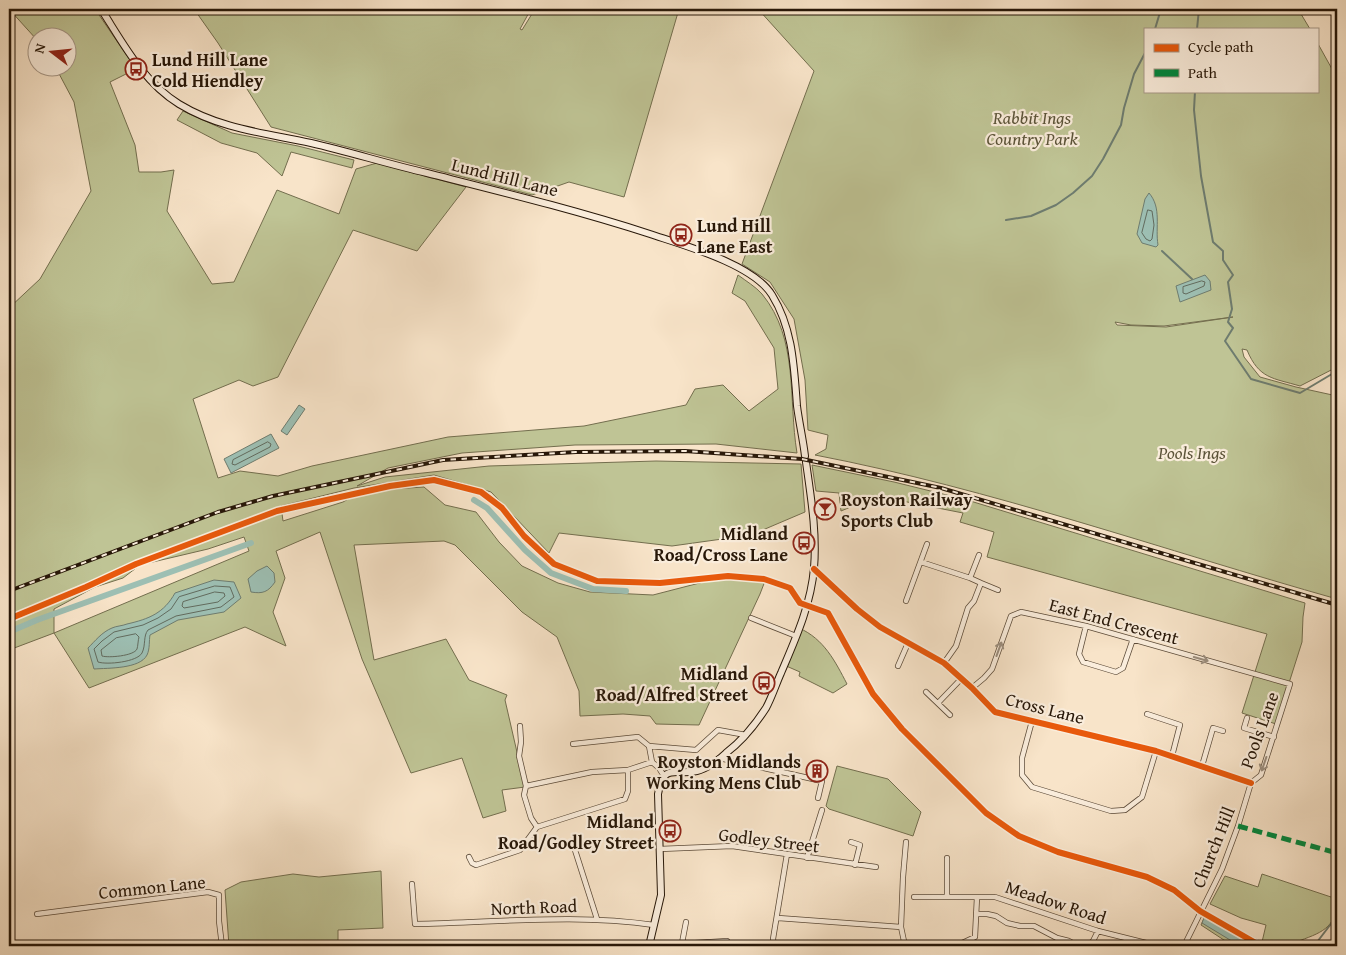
<svg xmlns="http://www.w3.org/2000/svg" width="1346" height="955" viewBox="0 0 1346 955" font-family="'Gentium Book Plus',serif">
<rect width="100%" height="100%" fill="#f8e4c9"/>
<filter id="stains"><feTurbulence type="fractalNoise" baseFrequency=".004" numOctaves="4"/><feColorMatrix values="0 0 0 0 .2 0 0 0 0 .09 0 0 0 0 .02 0 0 0 .5 -.17"/></filter>
<radialGradient id="worn" r=".72"><stop offset=".6" stop-color="#630" stop-opacity="0"/><stop offset="1" stop-color="#630" stop-opacity=".3"/></radialGradient>
<path fill="#bfc495" stroke="#736e4e" fill-rule="evenodd" d="M9,9H95L136,69L110,82L135,145L139,172H161L174,170L167,211L212,284L234,282L277,190L339,214L356,169L377,163L466,187L417,251L353,230L278,377L253,386L239,380L193,399L218,478L240,471L278,476L312,466L448,437L584,426L686,405L695,389L723,385L749,411L778,389L774,348L745,301L732,293L738,275C746,281 756,287 762,294C799,339 788,399 797,453L716,444L575,445L462,453L388,468L357,486L385,477L489,466L656,461L801,464L805,512L751,535L672,546L559,533L549,553L491,492L434,475L354,488L281,506L283,521L343,502L363,491L424,487L445,505L476,512L499,542L522,566L558,583L590,592L653,595L715,579L765,581L760,594L699,725L656,724L650,716L623,714L580,716L579,691L557,637L522,612L455,545L444,541L354,545L374,660L446,639L469,680L507,695L505,700L525,787L502,790L506,811L483,818L462,758L411,773L362,659L320,532L276,551L285,578L273,612L286,646L245,627L89,688L54,633L9,650V308L40,279L91,191L74,102L56,68H68V38H38L37,40ZM244,537L249,551L54,633V609L95,587L123,578L140,565L208,549Z
M194,9H531L520,29L522,30L535,9H679L624,197L569,182L532,195L271,127L218,43Z
M758,9H1298L1310,29H1145V91H1317V42L1337,78V367L1300,386C1273,378 1259,379 1247,350L1242,349L1244,357L1260,377L1296,387L1337,396V599C1163,550 992,489 815,455L826,449L828,435L808,430L805,380L794,319L770,282L742,264L814,71ZM1233,317L1166,327L1117,325L1115,322L1131,325L1164,326Z
M183,111L232,133L298,146L354,160L352,168L291,152L282,176L257,153L221,143L177,120Z
M812,465L894,482L967,500L1305,603L1303,617L1302,642L1276,724L1242,713L1267,634L987,557L994,532L960,522L963,513L877,496L841,511L839,493L816,491Z
M799,628C824,639 835,661 847,684L833,693L799,676L800,672L784,665Z
M837,766L888,779L921,812L913,836L829,809L826,806Z
M381,871L383,928L338,930V946H229L225,890L241,882L293,874L319,877Z
M1262,874L1337,899C1337,929 1320,933 1296,942L1302,946H1229L1230,944L1201,925L1207,912L1262,942L1266,925L1241,918L1210,904L1225,876L1258,887Z"/>
<path fill="#9dbfb3" stroke="#6e7c6f" d="M1149,193C1162,208 1155,227 1158,245L1156,247L1142,243L1137,234L1145,199Z
M1205,275L1210,281L1211,290L1180,302L1176,286Z
M299,405L305,409L287,435L281,431Z
M271,434L279,448L231,473L224,459Z
M267,566L274,573L275,582C268,592 263,594 251,592L248,579L257,571Z
M214,580L234,582L241,598L224,612L178,620L150,635C149,640 150,649 147,655C140,669 108,668 94,669L88,648C95,641 102,632 112,628C116,626 122,626 127,624C149,619 164,613 175,593Z
M1205,915L1256,946H1240L1202,923Z"/>
<g fill="none" stroke-linecap="round" stroke-linejoin="round">
<path stroke="#626b5e" stroke-width="1" d="M1148,210L1152,211L1154,225L1152,239L1150,241L1146,239L1142,233Z
M1202,281L1205,282L1204,286L1186,294L1183,293V287Z
M268,442L271,444L270,447L235,465L232,464L233,460Z
M215,586L230,587L234,597L221,607L176,616L148,630C143,636 146,645 142,653C137,662 107,665 98,662L94,649L102,641L114,632L143,625L158,618L171,609L179,597Z
M215,592L224,593L225,596L218,602L184,608L182,606L183,602Z
M136,634L139,637C138,640 138,646 137,649C134,656 108,658 102,656L101,650L116,638Z"/>
<path stroke="#6e7c6f" stroke-width="2" d="M1155,29L1161,9
M1197,29L1199,9
M1195,91L1194,110L1201,176L1213,242L1223,251V260L1233,275L1228,282L1232,309L1228,322L1233,328L1225,341L1251,379L1300,393L1337,371
M1006,220L1031,216L1056,205L1073,193L1092,176L1103,159L1121,125L1124,108L1134,74L1145,53
M1162,251L1192,279
M1314,946L1337,916"/>
<path stroke="#9dbfb3" stroke-width="6" d="M474,500L487,508L525,550L551,573L593,589L626,591
M9,632L37,620L251,543"/>
<g stroke="#5b4a38" stroke-width="6">
<path id="street" d="M921,562L970,578
M814,569L857,609L880,627L944,663L972,688L995,712L1156,751L1251,783
M981,583L998,590
M906,601L927,544
M751,618L796,636
M1086,626L1079,654L1083,662L1116,672L1123,668L1133,639
M944,663L956,646L968,608L974,601L981,583L970,578L979,555
M898,666L908,643
M972,688L984,678L992,669L1011,616L1021,612L1086,626L1290,684L1261,775L1251,783
M926,692L950,715
M938,703L961,679
M1147,714L1180,725L1172,756
M1247,718L1244,728L1274,737
M1032,721L1022,758V775L1032,787L1111,811L1125,810L1142,797L1156,751
M520,726L521,742L519,756L526,786L524,795L531,818L537,827L625,799L628,791V770
M573,744L638,737L649,746L652,762
M649,746L696,750L718,730L746,735
M719,758L822,781L818,798
M1202,766L1213,728L1223,731
M526,786L592,772L628,770L652,762L659,768L664,776
M851,842L860,845L855,865
M574,847L597,919
M660,849L732,846L876,867
M469,857L472,863L476,865L520,850L537,827
M807,858L822,810
M947,858V897
M412,884L415,924C495,923 574,913 654,925
M914,897H995L1098,931L1158,946
M37,914L208,892L219,895V921L222,946
M977,914H987L996,916L1007,923L1020,926H1034L1057,938L1069,941L1078,946
M778,918L901,927L905,946
M901,927L903,877L906,842
M1093,941L1096,944L1102,946
M650,943L663,945L727,941
M682,943L686,922
M905,945H958L975,937L977,897
M774,946L773,939L787,854
M1087,946L1093,941L1098,931
M1184,946L1222,869L1238,826L1251,783"/>
</g>
<g stroke="#271708" stroke-width="8">
<path id="secondary" d="M101,9C123,43 143,82 179,104C220,129 265,133 311,143C350,152 388,164 427,173C502,192 576,210 650,234C683,245 753,264 772,295C793,329 794,367 797,406C799,422 803,439 805,456
M649,946L661,895L658,794C664,762 674,776 697,771C706,769 719,760 726,753C742,741 755,725 766,708C772,697 776,684 781,673C795,640 811,605 814,568C817,533 811,498 806,462"/>
</g>
<use href="#street" stroke="#faeddc" stroke-width="4.5"/>
<use href="#secondary" stroke="#faeddc" stroke-width="6"/>
<g stroke="#271708" stroke-width="4">
<path id="rail" d="M9,591L218,512L273,496L443,460L576,452L685,451L802,459L941,488L1337,605"/>
</g>
<use href="#rail" stroke="#faeddc" stroke-width="2" stroke-dasharray="5.5" stroke-linecap="butt"/>
<path stroke="#00873e" stroke-width="5" stroke-dasharray="10 5" stroke-linecap="butt" d="M1238,826L1337,853"/>
<g stroke="#faeddc" stroke-width="9">
<path id="cycleway" d="M814,569L857,609L880,627L944,663L972,688L995,712L1156,751L1251,783
M9,619L86,587L136,564L277,511L390,486L434,480L481,492L502,508L524,536L554,564L597,581L660,583L728,576L764,579L790,588L800,603L828,613L873,694L902,729L986,813L1019,836L1058,852L1147,877L1174,890L1200,911L1261,946"/>
</g>
<use href="#cycleway" stroke="#e8590c" stroke-width="6"/>
</g>
<defs><path id="oneway-shaft" d="M-6 0H5M1.5-3L5.5 0L1.5 3" fill="none" stroke-width="1.6" stroke-linecap="round" stroke-linejoin="round" transform="scale(1.25)"/></defs>
<g stroke="#9b8d7d">
<use href="#oneway-shaft" transform="translate(999 649) rotate(-70)"/>
<use href="#oneway-shaft" transform="translate(1201 659) rotate(16)"/>
<use href="#oneway-shaft" transform="translate(1264 764) rotate(109)"/>
</g>
<defs>
<g id="bus-ring" transform="scale(1.125)"><circle r="9.5" fill="#faeddc" stroke="#8f2418" stroke-width="1.5"/><path d="M-5-6H5V4H4V6H2V4H-2V6H-4V4H-5ZM-3.5-4V0h7V-4ZM-3.5 1.2v1.5H-2V1.2ZM2 1.2v1.5H3.5V1.2Z" fill="#8f2418"/></g>
<g id="bar-ring" transform="scale(1.125)"><circle r="9.5" fill="#faeddc" stroke="#8f2418" stroke-width="1.5"/><path d="M-6-5H6L.8 .8V4.5H3.5V6h-7V4.5H-.8V.8Z" fill="#8f2418"/></g>
<g id="building-ring" transform="scale(1.125)"><circle r="9.5" fill="#faeddc" stroke="#8f2418" stroke-width="1.5"/><path d="M-4-6H4V6H1V3H-1V6H-4ZM-2.5-4.3h1.7v1.8h-1.7ZM.8-4.3h1.7v1.8H.8ZM-2.5-1h1.7V.8h-1.7ZM.8-1h1.7V.8H.8Z" fill="#8f2418"/></g>
</defs>
<g fill-rule="evenodd">
<use href="#bus-ring" x="136" y="69"/>
<use href="#bus-ring" x="681" y="235"/>
<use href="#bar-ring" x="825" y="509"/>
<use href="#bus-ring" x="804" y="543"/>
<use href="#bus-ring" x="764" y="683"/>
<use href="#building-ring" x="817" y="771"/>
<use href="#bus-ring" x="670" y="831"/>
</g>
<g text-anchor="middle" dominant-baseline="central" stroke-width="4.5" stroke-linejoin="round" paint-order="stroke">
<g font-size="18" font-weight="bold" fill="#271708" stroke="#faeddc" text-anchor="end">
<text x="152" y="59" text-anchor="start">Lund Hill Lane<tspan x="152" dy="21">Cold Hiendley</tspan></text>
<text x="697" y="225" text-anchor="start">Lund Hill<tspan x="697" dy="21">Lane East</tspan></text>
<text x="841" y="499" text-anchor="start">Royston Railway<tspan x="841" dy="21">Sports Club</tspan></text>
<text x="788" y="533">Midland<tspan x="788" dy="21">Road/Cross Lane</tspan></text>
<text x="748" y="673">Midland<tspan x="748" dy="21">Road/Alfred Street</tspan></text>
<text x="801" y="761">Royston Midlands<tspan x="801" dy="21">Working Mens Club</tspan></text>
<text x="654" y="821">Midland<tspan x="654" dy="21">Road/Godley Street</tspan></text>
</g>
<g font-size="18" font-style="italic" fill="#5c5439" stroke="#faeddc">
<text x="1032" y="117">Rabbit Ings<tspan x="1032" dy="21">Country Park</tspan></text>
<text x="1192" y="452">Pools Ings</text>
</g>
<g font-size="18" fill="#271708" stroke="#faeddc">
<text transform="translate(505 177) rotate(14)">Lund Hill Lane</text>
<text transform="translate(1114 621) rotate(15)">East End Crescent</text>
<text transform="translate(1045 708) rotate(14)">Cross Lane</text>
<text transform="translate(1259 730) rotate(-70)">Pools Lane</text>
<text transform="translate(769 840) rotate(7)">Godley Street</text>
<text transform="translate(1213 847) rotate(-68)">Church Hill</text>
<text transform="translate(152 887) rotate(-6)">Common Lane</text>
<text transform="translate(1056 902) rotate(18)">Meadow Road</text>
<text transform="translate(534 907) rotate(-2)">North Road</text>
</g>
</g>
<rect width="1346" height="955" fill="none" stroke="#f8e4c9" stroke-width="30"/>
<rect x="10" y="10" width="1326" height="935" fill="none" stroke="#271708" stroke-width="2.5"/>
<rect x="15" y="15" width="1316" height="925" fill="none" stroke="#271708"/>
<rect x="1144" y="28" width="175" height="65" fill="#faeddc" stroke="#a69787"/>
<rect x="1154" y="44" width="25" height="8" fill="#e8590c" stroke="#a69787"/>
<text x="1188" y="52" font-size="15" fill="#271708">Cycle path</text>
<rect x="1154" y="69" width="25" height="8" fill="#00873e" stroke="#a69787"/>
<text x="1188" y="78" font-size="15" fill="#271708">Path</text>
<g transform="translate(52 52) rotate(286)"><circle r="24" fill="#faeddc" stroke="#a69787"/>
<path d="M0-4L9 19L0 12L-9 19Z" fill="#8f2418"/>
<text y="-8" font-size="14" font-weight="bold" text-anchor="middle" fill="#271708">N</text>
</g>
<rect width="100%" height="100%" filter="url(#stains)"/>
<rect width="100%" height="100%" fill="url(#worn)"/>
</svg>
